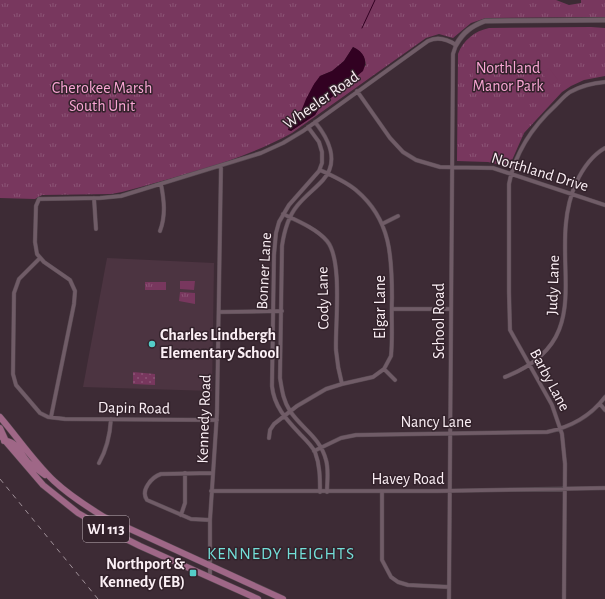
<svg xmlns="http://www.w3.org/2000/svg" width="605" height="599" viewBox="0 0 605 599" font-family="'Alegreya Sans',sans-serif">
<defs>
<pattern id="grass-dots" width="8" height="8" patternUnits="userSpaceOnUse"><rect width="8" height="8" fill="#78375e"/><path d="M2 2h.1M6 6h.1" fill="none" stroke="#8c5476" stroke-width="1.8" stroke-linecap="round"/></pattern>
<pattern id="park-tufts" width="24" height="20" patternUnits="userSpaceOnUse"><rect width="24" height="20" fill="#78375e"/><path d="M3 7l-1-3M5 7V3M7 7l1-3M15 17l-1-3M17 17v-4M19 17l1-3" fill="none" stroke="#8c5476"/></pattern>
</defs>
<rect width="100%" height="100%" fill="#3d2b35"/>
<path fill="#4c3441" d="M107,258L214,263L212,391L83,387Z"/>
<path fill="url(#grass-dots)" d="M133,372L155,374V385L133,384Z"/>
<path fill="url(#park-tufts)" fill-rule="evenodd" d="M0,0H556L569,5L581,3V0H605V17L486,18L471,23L453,38L439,34L426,38L292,133C239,162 180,176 122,192L111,194L42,195L35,199L0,198ZM353,47C361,51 365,56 366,65L352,80L320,107L315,115L291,131L290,123L300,114L320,76L332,71L344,61Z
M591,27L605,28V76L584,80L571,86L562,92L524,133L509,167L488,162L457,161L458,54C463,40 475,31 489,28Z
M145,282H166V290H145Z
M180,292L195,293V304L179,301Z"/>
<path fill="#78375e" d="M474,62H490L489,76L473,77L472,66Z
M549,68L558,80L551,85L542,73Z
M180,281H195L194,290L180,289Z"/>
<path fill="#320122" d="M353,47C364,52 368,60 363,71L320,107L315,115L291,131L288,130L290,123L300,114L306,99L314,84L320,76L332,71L344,61Z"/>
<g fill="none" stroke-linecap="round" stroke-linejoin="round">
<path stroke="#320122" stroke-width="1" d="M362,28L375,0"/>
<g stroke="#574951" stroke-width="4.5">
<path id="minor" d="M357,91L390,138L403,152L416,160L440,167L493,168L605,205
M315,122C328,138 340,161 323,180C315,189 305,196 297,206C288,217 284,232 282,246L280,378C282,390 283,400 290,411C302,429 320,437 326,460C329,470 327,481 327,492
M308,127L319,142L322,152V163L319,171L289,205L279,222L276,233L274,255L272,386C274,407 287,420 301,435C306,440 312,446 315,452C320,465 320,478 320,492
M94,198L96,229
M283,214C298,221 317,229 327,241C343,260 335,325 336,350C337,362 339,373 342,384
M382,224L398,216
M160,231C166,215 164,200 161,184
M40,258L19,279L14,293L13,374L16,385L40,413L48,417L65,419L217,420
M392,309H451
M219,312L282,311
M384,369L395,380
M505,377C605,338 543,257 576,183C583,168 591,156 605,148
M600,404L605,410
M51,417L74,304L75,291L70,280L44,262L37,254L35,242L36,206L39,199L100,198L121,196L261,153L283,143L303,131L428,41C438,36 447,39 456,45L453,54L449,599
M269,438L270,430L274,424L297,406L326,389L342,384L373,377L384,369L391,356C393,336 391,317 392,298C392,257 391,220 357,191C347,182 333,176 320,170
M314,451L341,438L356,435L547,432C571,427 590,417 605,397
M99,463C107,449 110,435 111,419
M211,491H438L605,488
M382,491V560L391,577L398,582L408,585L449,587
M181,515L185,503V473
M210,520L191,519L147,500C140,490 152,477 161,474L213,473
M210,577V520L217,413L221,166
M564,599L565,464L562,434L552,405L510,330L509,292V184C515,153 533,126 556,105C560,101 564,96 570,92C581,86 592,83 605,82"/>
</g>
<g stroke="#574951" stroke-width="5.5">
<path id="tertiary" d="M456,45C463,32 472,26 485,21L605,20"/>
</g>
<g stroke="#574951" stroke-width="7">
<path id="primary" d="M0,417C18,438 34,462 54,481C69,495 86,506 104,517L283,599
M0,428L5,439
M0,435L43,485L78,513L104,528L140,546L258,599
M4,441C16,440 21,454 27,461C32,466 38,470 45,475"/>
</g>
<use href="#minor" stroke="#705c67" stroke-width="3.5"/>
<use href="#tertiary" stroke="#705c67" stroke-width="4.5"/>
<use href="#primary" stroke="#9f6787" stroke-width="6"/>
<path stroke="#a09199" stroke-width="1" stroke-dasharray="5 5" stroke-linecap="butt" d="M0,479L98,599"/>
</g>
<g fill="#54cdc8" stroke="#33222b" stroke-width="1.5">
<circle cx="152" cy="344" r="4"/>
<rect x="189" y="569" width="8" height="8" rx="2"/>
</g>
<g text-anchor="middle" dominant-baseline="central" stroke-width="3" stroke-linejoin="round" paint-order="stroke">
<rect fill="#33222b" stroke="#bfb2b8" stroke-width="1" x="83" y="516" width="46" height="26" rx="3"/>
<g font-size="15" font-weight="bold" fill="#fbeff5">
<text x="106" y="529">WI 113</text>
</g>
<g font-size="16" fill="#f9a6d4" stroke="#33222b">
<text x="508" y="68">Northland<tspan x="508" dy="18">Manor Park</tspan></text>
<text x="102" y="88">Cherokee Marsh<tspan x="102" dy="18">South Unit</tspan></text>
</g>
<g font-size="16" fill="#fbeff5" stroke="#33222b">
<text transform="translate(321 100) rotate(-35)">Wheeler Road</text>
<text transform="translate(540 172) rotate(17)">Northland Drive</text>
<text transform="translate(264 271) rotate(-87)">Bonner Lane</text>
<text transform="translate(553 285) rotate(-88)">Judy Lane</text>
<text transform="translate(323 298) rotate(-91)">Cody Lane</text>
<text transform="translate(380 307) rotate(-90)">Elgar Lane</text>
<text transform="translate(439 321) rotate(-90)">School Road</text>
<text transform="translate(550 380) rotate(62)">Barby Lane</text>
<text transform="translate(134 408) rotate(1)">Dapin Road</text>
<text transform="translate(204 419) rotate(-88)">Kennedy Road</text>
<text x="436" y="422">Nancy Lane</text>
<text x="408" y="479">Havey Road</text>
</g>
<g font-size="16" font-weight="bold" fill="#fbeff5" stroke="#33222b" text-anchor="start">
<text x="160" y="335">Charles Lindbergh<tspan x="160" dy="18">Elementary School</tspan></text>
<text x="185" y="564" text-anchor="end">Northport &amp;<tspan x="185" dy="18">Kennedy (EB)</tspan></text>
</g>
<g font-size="17" letter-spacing="1" fill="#73dfd9" stroke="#33222b">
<text x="281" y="553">KENNEDY HEIGHTS</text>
</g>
</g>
</svg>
